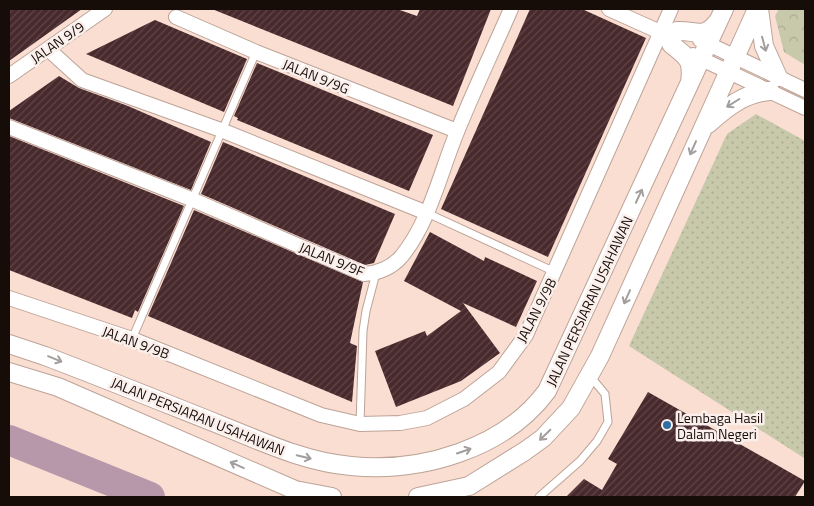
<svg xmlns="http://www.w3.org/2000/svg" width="814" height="506" viewBox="0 0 814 506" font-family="'Titillium Web',sans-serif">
<defs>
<pattern id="grass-dots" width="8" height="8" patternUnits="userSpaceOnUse" patternTransform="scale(1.25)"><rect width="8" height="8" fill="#c8c8ab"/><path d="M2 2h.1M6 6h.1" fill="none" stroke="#abab92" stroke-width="1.8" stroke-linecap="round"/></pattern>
<pattern id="park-crowns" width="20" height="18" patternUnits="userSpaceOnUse" patternTransform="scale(1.25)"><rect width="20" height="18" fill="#c8c8ab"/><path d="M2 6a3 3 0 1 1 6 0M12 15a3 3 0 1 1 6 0" fill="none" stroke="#abab92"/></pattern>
<pattern id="building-hatch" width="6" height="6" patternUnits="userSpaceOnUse" patternTransform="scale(1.25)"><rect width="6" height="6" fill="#482a2d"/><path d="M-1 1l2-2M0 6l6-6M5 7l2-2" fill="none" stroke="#5f4648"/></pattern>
</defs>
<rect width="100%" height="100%" fill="#faded2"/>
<path fill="url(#grass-dots)" d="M756,114L805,141L804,458L629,346L727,134Z"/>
<path fill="url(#park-crowns)" d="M779,9H805V65L784,52L775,16Z"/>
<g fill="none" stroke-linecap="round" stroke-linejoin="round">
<path stroke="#b798aa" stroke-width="30" d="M9,440L150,497"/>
</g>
<path fill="url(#building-hatch)" d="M9,9H82L9,61Z
M212,9H397L417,16L420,9H491L453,106Z
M530,9H582L646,38L548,257L441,209Z
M155,20L247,59L224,112L86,54Z
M257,63L433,135L409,191L237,120L238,118L234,116Z
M59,76L79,88L128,106L211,142L191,190L9,118V111Z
M9,136L184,206L138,312L135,310L132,318L9,270Z
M223,142L395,214L374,263L365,265L201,194Z
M194,210L363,282L350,343L357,346L352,402L148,316Z
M430,232L484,261L485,257L537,281L516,327L463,303L500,353L461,381L396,407L375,351L425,331L427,336L461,311L404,281Z
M648,392L805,481L795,497H566L584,479L602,490L617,464L608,459Z"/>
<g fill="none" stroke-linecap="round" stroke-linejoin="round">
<g stroke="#bda397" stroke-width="9">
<path id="service" d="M427,213L555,272
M132,339L256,52
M360,424L363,331L366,311L376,273
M539,497L580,461L597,441L608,422L605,394L590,376"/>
</g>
<g stroke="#bda397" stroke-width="16">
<path id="minor" d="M609,9L660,32L666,39
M176,17L256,52L457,131
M700,40L805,90
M48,49L82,80L221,130L427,213
M693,55L805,108
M9,76L105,9
M9,127L191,199L364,274C379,273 391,268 401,257C430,222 440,173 457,132C474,90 493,50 511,9
M9,298L132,339L321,415L360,424L400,423L427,418L464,399L499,372L526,335L671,9"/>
</g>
<g stroke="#bda397" stroke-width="20">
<path id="tertiary" d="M759,9L764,46L778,77
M677,31C696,30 704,40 718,21
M671,44C688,58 693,59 690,83
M708,124C726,108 744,93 770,91
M9,344L45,356C103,378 160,401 218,424C261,441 304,462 351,466C421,473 504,449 547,391L724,9
M9,372L58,387L295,490L332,497
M418,497L469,486L525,451L543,438L571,408L600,356L757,9"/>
</g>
<use href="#service" stroke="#fff" stroke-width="7"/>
<use href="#minor" stroke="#fff" stroke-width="14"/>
<use href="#tertiary" stroke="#fff" stroke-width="18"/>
</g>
<defs><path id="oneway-shaft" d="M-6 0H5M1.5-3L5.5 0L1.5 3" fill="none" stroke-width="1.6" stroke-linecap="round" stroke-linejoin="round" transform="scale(1.25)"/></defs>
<g stroke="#a29e9d">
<use href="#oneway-shaft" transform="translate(764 44) rotate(75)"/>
<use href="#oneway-shaft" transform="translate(733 103) rotate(148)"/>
<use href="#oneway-shaft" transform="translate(693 148) rotate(114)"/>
<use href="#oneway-shaft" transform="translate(639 196) rotate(-65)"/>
<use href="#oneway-shaft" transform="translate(627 297) rotate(114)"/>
<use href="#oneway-shaft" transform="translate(55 359) rotate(22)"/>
<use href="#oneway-shaft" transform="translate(545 435) rotate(136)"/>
<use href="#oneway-shaft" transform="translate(464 451) rotate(-19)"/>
<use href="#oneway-shaft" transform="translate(304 457) rotate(14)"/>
<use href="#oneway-shaft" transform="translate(237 465) rotate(-156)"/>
</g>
<circle fill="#2e6ea4" stroke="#fbefeb" stroke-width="2" cx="667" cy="425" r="5"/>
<g text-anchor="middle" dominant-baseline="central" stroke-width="5" stroke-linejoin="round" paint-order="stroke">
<g font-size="14" fill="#160d09" stroke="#fbefeb">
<text transform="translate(57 42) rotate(-35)">JALAN 9/9</text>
<text transform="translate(316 76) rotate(22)">JALAN 9/9G</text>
<text transform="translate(332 259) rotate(22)">JALAN 9/9F</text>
<text transform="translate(589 301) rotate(-65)">JALAN PERSIARAN USAHAWAN</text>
<text transform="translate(536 310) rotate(-63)">JALAN 9/9B</text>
<text transform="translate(136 342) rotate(20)">JALAN 9/9B</text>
<text transform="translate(198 416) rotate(22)">JALAN PERSIARAN USAHAWAN</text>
</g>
<g font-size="14" fill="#160d09" stroke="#fbefeb" text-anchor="start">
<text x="677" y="417">Lembaga Hasil<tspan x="677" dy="16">Dalam Negeri</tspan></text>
</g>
</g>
<rect width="814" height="506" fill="none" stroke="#160d09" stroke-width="20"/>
</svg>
